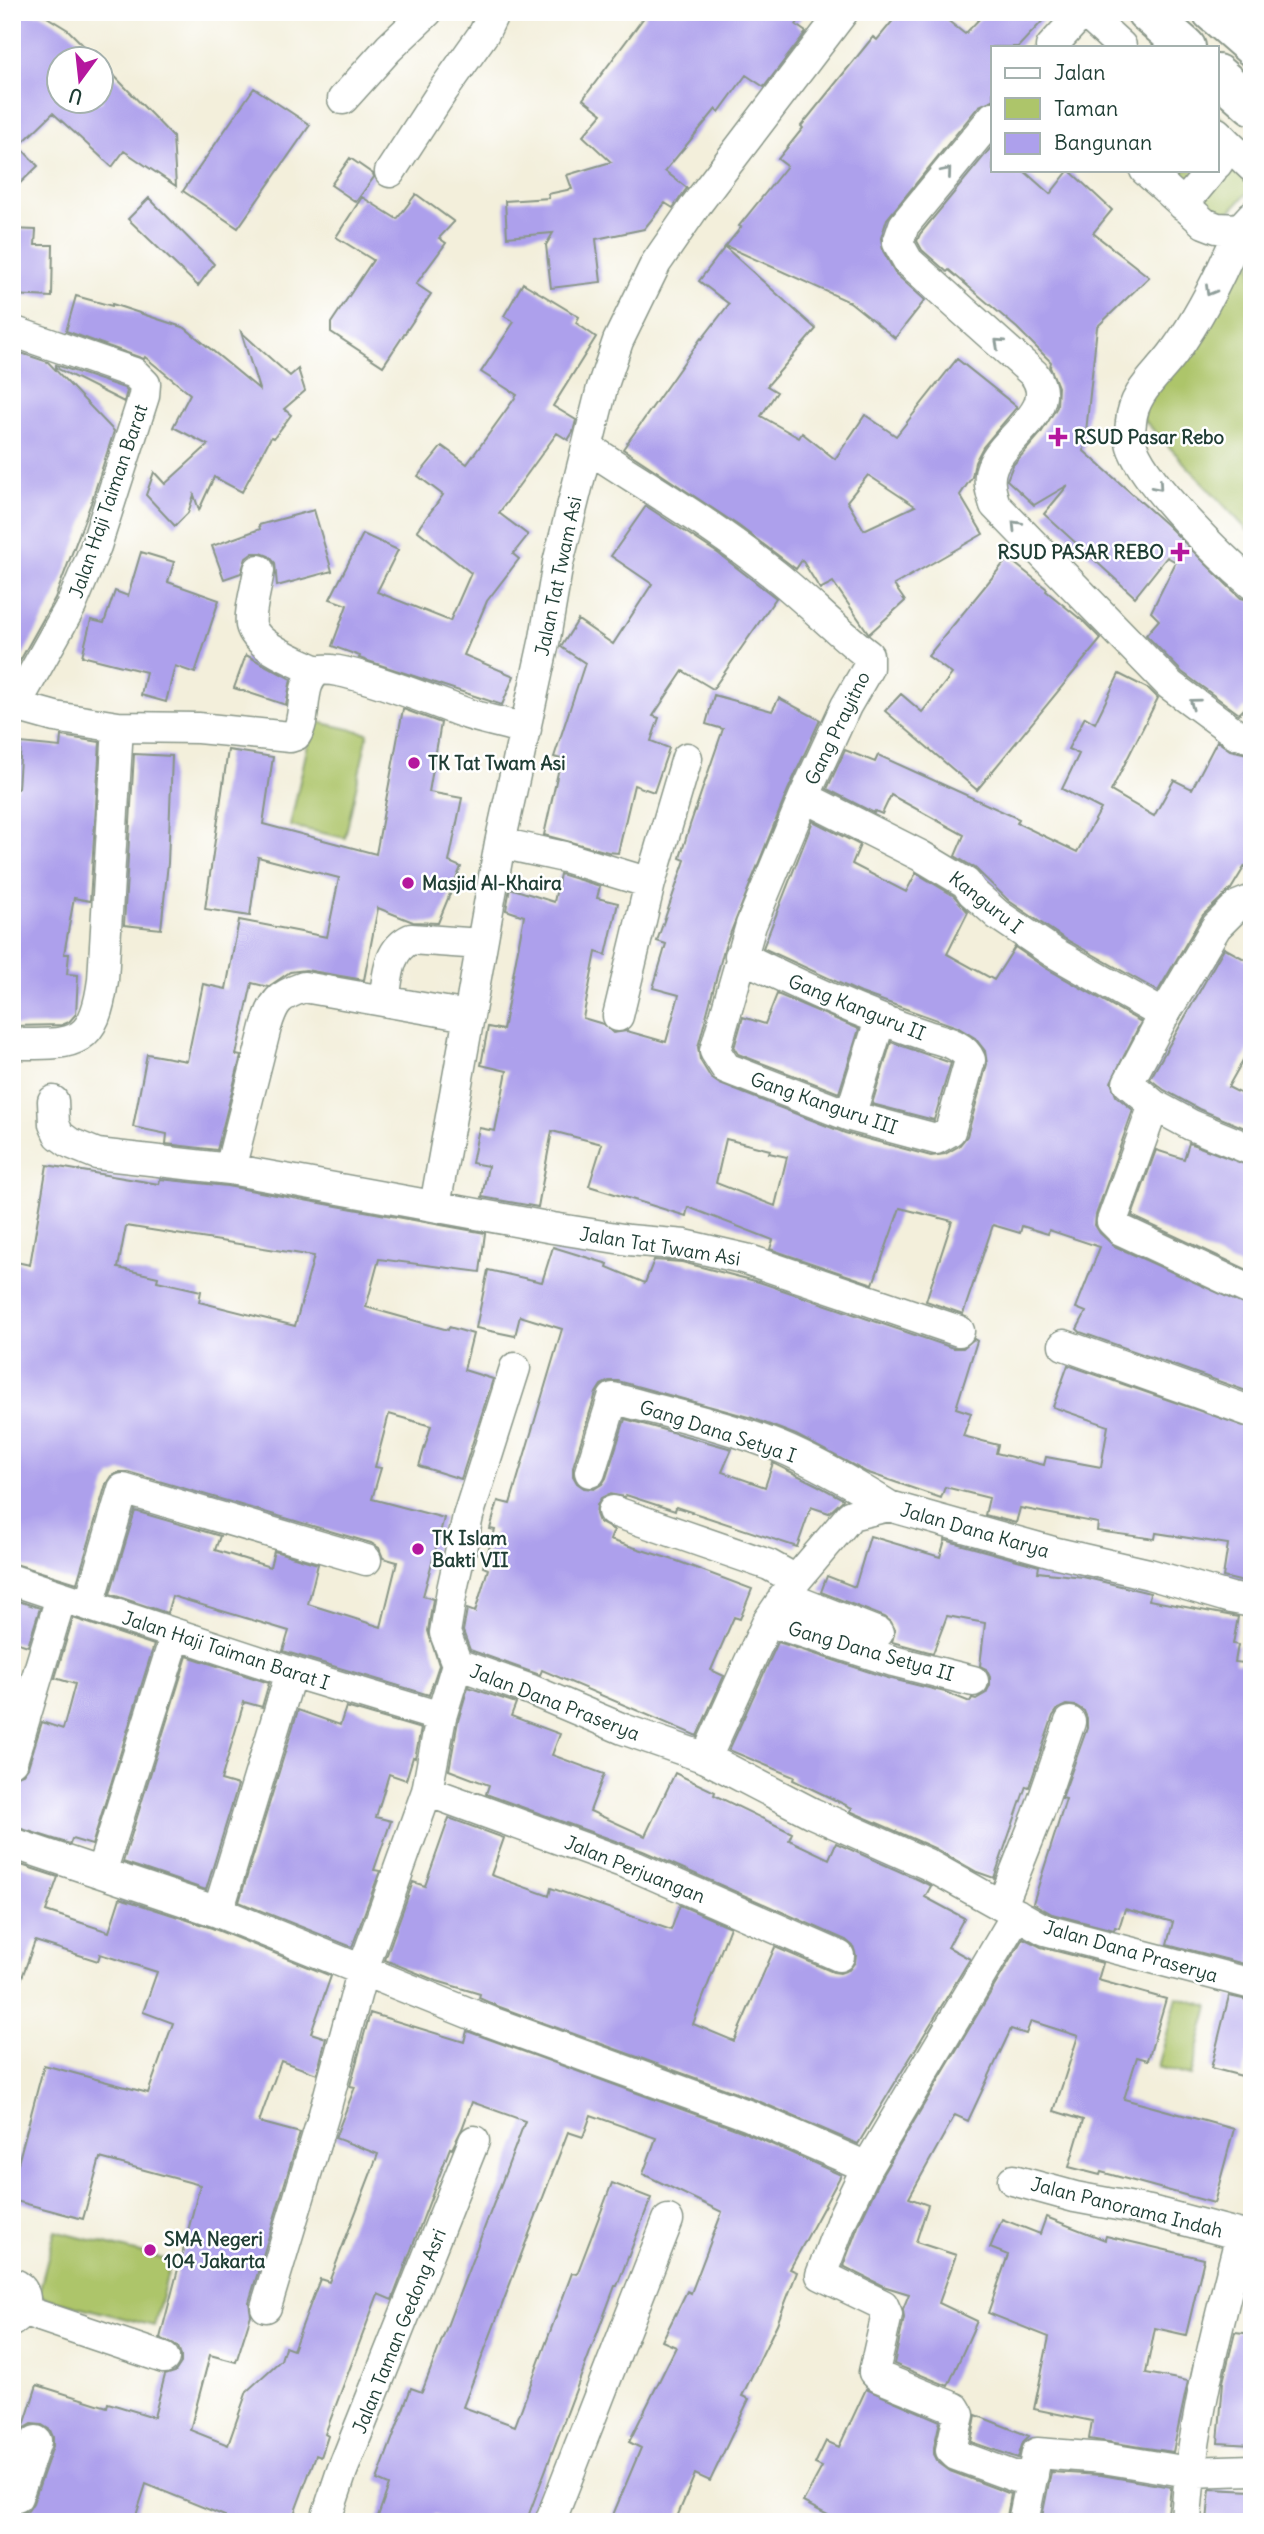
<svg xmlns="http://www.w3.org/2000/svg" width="1264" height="2534" viewBox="0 0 1264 2534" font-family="Delius,sans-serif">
<rect width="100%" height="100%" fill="#fff"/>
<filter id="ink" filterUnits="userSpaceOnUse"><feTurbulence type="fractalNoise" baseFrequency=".0143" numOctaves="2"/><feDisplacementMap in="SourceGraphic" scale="14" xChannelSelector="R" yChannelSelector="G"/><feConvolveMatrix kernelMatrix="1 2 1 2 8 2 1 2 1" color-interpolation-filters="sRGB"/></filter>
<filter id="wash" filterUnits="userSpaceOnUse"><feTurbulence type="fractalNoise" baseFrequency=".00686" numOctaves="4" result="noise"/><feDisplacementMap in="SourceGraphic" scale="28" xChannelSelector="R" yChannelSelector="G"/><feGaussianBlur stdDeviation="1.57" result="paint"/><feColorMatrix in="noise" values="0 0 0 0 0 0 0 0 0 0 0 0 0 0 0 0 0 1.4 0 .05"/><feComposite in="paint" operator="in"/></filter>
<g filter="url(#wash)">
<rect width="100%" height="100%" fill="#f3efdb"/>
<path fill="#adc56a" stroke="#66814f" stroke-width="2" d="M1217,114L1252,147V188L1219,223L1163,170H1217Z
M1252,240V535L1142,418L1164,345Z
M313,721L368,733L345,838L290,826Z
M1177,1997L1209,2006L1191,2076L1158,2067Z
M55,2231L171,2261L154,2326L38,2296Z"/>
<g id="blocks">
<path fill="#ada0ec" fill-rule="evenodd" d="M648,12H805L796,25L806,32L764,87L746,75L719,112L716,109L665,171L687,188L673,208L665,203L644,229L596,239L601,282L551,288L546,245L553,233L507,237L505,201L549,198L548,194L572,189L567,175L611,162L583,136L602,114L583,99Z
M900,12H937L965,34L986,12H1051L1018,47H993V100L979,106L887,219L881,238L883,251L896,274L925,300L895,338L850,302L726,246L741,227L739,226L787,166L778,159L803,128L801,126L873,37L877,40Z
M42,14L68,30L98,60H60V102H102V63L173,137L176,186L124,151L112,167L53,113L19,146L38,166L12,191V22L23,15Z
M254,88L310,125L238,228L183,191Z
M993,145V170H1023L1050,194L1069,170L1112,210L1093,233L1149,277L1097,327L1084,451L1167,525L1227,585L1241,598L1252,601V701L1239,714L1182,672L1146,635L1159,620L1151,612L1176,562L1167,557L1135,597L1044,514L1068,485L1034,505L1007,480L1013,465L1041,433L1057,407L1058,387L1050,367L1051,362L1017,328L949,270L947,272L922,250L917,241L920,234Z
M350,158L373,174L374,177L356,202L331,185Z
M416,194L454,222L439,238L446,243L416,284L431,294L383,366L331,332V323L373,260L336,237L362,197L397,219Z
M149,198L214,264L198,286L128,219Z
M12,229L36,230L35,245H53L52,297L12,295Z
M725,247L816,329L767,386L777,392L761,416L799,438L802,433L835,459L865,415L896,436L957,359L1017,407L983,447L975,462L972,477L960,495L983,534L894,585L905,601L869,634L833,582L820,589L802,560L796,569L739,526L623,449L701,338L702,339L729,304L699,281ZM868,475L915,506L864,530L847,501Z
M523,283L579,317L576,323L596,337L553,406L576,420L573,432L568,440L557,433L499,513L528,535L513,554L519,559L487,601L464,655L514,676L502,705L359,658L360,656L332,646L347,605L330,599L363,534L398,550L377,592L450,621L471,573L417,530L443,495L418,476L442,446L467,464L517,395L481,372L514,322L504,316Z
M76,296L112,306V304L185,328L259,389L241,332L290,376L298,369L305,391L284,409L291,415L274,438L271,437L242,492L214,477L199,510L194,495L188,513L175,526L146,495L154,472L165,484L208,445L173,427L190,394L145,357L144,359L66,331Z
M12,350L48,362L114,431L91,503L55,598L12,675Z
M56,365L124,388L127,391L124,402L56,368Z
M646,506L719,554L776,598L713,689L683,671L653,716L659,718L651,741L669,748L654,792L634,785L618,853L608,852L544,835L561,759L554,757L585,663L561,647L578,620L613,644L652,584L611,556Z
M314,510L332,571L277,586L275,563L269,556L261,553H253L246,558L241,573L224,579L212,546L260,529L259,525Z
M141,552L174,562L168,582L219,600L195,673L175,666L166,702L141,695L146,672L82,656L91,620L104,623L115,591L128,596Z
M1008,558L1047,589L1046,591L1084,622L1101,639L977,790L885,711L901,694L922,712L952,674L928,656Z
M246,655L291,679L286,705L234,688Z
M1119,674L1149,689L1158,698L1111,791L1154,816L1174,780L1192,789L1217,741L1230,750L1252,755V871L1245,866L1231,889L1203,915L1158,991L1062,937L1009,901L975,868L955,856L964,835L891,795L882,814L875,811L874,813L827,789L845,750L875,762L878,755L1019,819L1017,823L1077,852L1101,809L1062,789L1079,754L1068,749L1085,717L1095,723Z
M714,695L772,711L779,698L820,720L788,790L724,949L698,1047L700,1060L711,1078L720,1084L845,1133L931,1156L945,1154L959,1146L967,1136L987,1064L985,1051L975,1038L957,1027L861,993L763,948L813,821L860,845L852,864L906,892L916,873L954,896L968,912L947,954L994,980L1015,947L1044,967L1141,1022L1111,1082L1116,1096L1133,1110L1096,1215L1095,1225L1100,1233L1114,1246L1252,1308V1393L1080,1332L1077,1329L1086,1312L1076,1308L1100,1247L1049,1230L1048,1234L1022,1226L1020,1233L993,1225L963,1314L926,1301L952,1221L900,1208L873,1284L770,1249L773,1240L688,1207L686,1216L589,1186L602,1144L552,1131L538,1207L482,1197L488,1166L472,1163L479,1128L495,1131L507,1071L481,1065L488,1027L503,1030L524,916L506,910L510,888L554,902L560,874L600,886L597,898L618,903L606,955L596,952L583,1018L603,1024L613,1033L627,1031L666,1042L679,995L653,988L666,944L657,941L685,860L680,858L690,825L723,729L706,724ZM726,1139L770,1150L769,1153L787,1157L775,1206L716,1183Z
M403,709L441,723L429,792L462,798L449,862L461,867L438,923L413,922L378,908L364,980L306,970L290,972L268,987L252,983L236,1055L241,1056L217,1150L166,1144L167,1134L133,1127L147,1054L187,1061L203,984L226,989L239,920L327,937L339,878L258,857L250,916L205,909L228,750L273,757L263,824L376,854Z
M61,736L100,742L90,901L74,898L64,954H69L67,974L78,975L76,1014L69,1022L62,1025L12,1026V789H18L21,743L60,747Z
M134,754L172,756L168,863L161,929L124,925Z
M1224,948L1252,963V1044L1228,1087L1252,1099V1131L1199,1109L1164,1090L1150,1079Z
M777,994L859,1029L839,1093L738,1054L734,1048L743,1017L765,1024Z
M891,1042L951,1063L934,1120L872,1104Z
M1189,1143L1252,1167V1272L1132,1216L1156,1150L1184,1159Z
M47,1165L159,1184L160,1179L227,1186L485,1233L480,1272L379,1259L366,1307L448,1330L449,1327L473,1334L464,1370L493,1379L461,1479L419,1466L431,1426L389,1414L375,1467L381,1468L372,1499L444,1518L423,1596L433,1599L428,1631L439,1665L429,1695L283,1651L289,1631L172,1596L167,1613L110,1594L135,1511L220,1536L215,1550L270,1567L274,1551L318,1564L308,1604L381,1627L397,1562L383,1558L379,1548L371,1543L128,1472H120L111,1476L106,1484L77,1583L12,1563V1261L30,1265ZM126,1226L314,1256L295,1326L199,1302L201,1291L157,1281L158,1277L118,1268Z
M553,1247L608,1264L607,1267L645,1283L654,1260L682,1262L759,1282L953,1348H963L974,1339L977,1341L956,1408L971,1413L963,1436L998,1445L996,1453L1044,1465L1046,1457L1101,1467L1108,1426L1053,1407L1068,1365L1252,1429V1584L1223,1577L1228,1544L1156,1533L1155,1539L1097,1531L1098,1523L1020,1508L1016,1523L985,1515L989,1498L945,1487L941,1498L866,1472L796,1435L752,1418L618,1381H609L601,1385L596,1393L573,1467V1476L577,1483L584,1488L594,1489L602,1484L606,1478L625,1419L732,1449L722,1472L765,1487L773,1463L819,1486L843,1499L842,1501L829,1513L811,1507L797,1547L676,1507L675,1511L626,1495L625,1497L609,1494L601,1498L597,1505L596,1514L599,1522L614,1530L610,1540L677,1561L752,1589L740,1619L734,1617L711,1670L724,1676L697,1736L542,1670L540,1675L470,1650L463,1631L467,1609L475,1612L488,1569L483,1567L495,1530L490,1529L498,1501L510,1504L562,1329L520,1316L515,1336L476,1328L488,1270L542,1282Z
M870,1536L940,1557L945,1540L1039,1566L1038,1572L1083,1577L1150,1593L1149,1600L1238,1617L1233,1644L1238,1645L1235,1662L1252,1664V1966L1167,1944L1173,1922L1125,1909L1119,1928L1115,1927L1114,1930L1052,1914L1033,1903L1066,1799L1062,1798L1087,1728V1718L1084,1711L1076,1706L1066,1705L1058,1709L1053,1716L1029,1787L1026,1786L994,1878L977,1872L934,1848L850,1811L852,1808L793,1780L794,1777L729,1750L778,1642L888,1678L945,1692L970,1702L972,1698L976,1699L986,1693L990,1685V1677L986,1669L980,1666L985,1623L947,1616L933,1653L892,1642L895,1630L891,1622L885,1617L821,1592L827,1576L855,1587Z
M12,1599L40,1608L28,1646L12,1641Z
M73,1618L154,1645L92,1845L72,1839L70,1844L12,1826V1778L23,1774L28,1767L42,1722L63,1729L75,1684L55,1678Z
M187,1656L269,1683L262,1707L244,1702L221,1780L238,1785L206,1890L123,1862Z
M468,1687L516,1703L511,1716L560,1734L552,1755L604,1774L590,1811L645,1836L675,1773L715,1792L714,1795L792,1833L789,1840L829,1859L836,1843L919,1880L931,1886L925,1897L964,1918L948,1947L970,1959L858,2144L756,2100L497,2006L479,1998L480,1994L437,1981L385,1960L413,1882L425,1886L449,1818L504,1838L491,1875L549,1896L551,1888L671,1930L680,1905L730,1927L693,2024L734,2041L775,1947L833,1972L840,1973L849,1970L855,1962L856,1955L853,1946L846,1940L643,1851L486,1794L489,1785L449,1770L458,1721Z
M346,1707L421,1729L415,1758L413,1757L406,1780L389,1774L376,1817L391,1821L374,1870L380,1871L352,1947L239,1902L298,1710L340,1725Z
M12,1862L58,1877L46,1911L109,1932L120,1898L212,1928L331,1976L311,2033L326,2038L317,2074L281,2061L259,2122L300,2133L249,2302L251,2315L236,2362L210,2355L190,2430L228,2445L247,2391L281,2360L285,2347L293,2350L320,2279L329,2282L378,2154L335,2138L355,2087L350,2086L370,2013L464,2042L467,2031L744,2132L841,2175L790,2269L797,2272L777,2324L742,2396L749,2399L710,2481L695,2474L675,2522H610L641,2448L629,2442L676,2347L662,2341L687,2291L691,2293L722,2212L643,2174L656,2138L591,2115L583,2137L568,2132L463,2407L515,2426L572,2273L577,2274L612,2183L651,2198L617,2286H615L526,2522H456L434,2514L431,2522H376L389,2485L377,2480L411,2388L422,2392L525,2121L472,2102L462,2129L452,2149L450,2148L392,2300L378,2294L325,2434L328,2436L321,2457L316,2455L291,2522H223L225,2516L146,2484L134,2522H12L14,2515L28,2511L33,2503L53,2446V2437L50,2430L42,2425L32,2424L23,2429L37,2385L107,2407L108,2403L154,2417L165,2375L175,2372L181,2363V2355L178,2347L160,2338L200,2185L100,2158L83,2219L12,2200V2186L44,2065L148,2093L173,2023L143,2012L157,1972L100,1954L98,1961L35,1941L15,1997L12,1996Z
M1023,1938L1041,1947L1103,1963L1098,1980L1166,1999L1148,2060L1137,2057L1124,2099L1234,2129L1214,2203L1101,2172L1100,2175L1069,2167L1083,2120L1054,2111L1078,2036L1031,2021L1026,2034L1011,2029L968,2121L955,2115L909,2198L928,2205L916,2242L956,2255L939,2303L977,2321L948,2386L894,2364L904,2318L903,2309L909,2294L883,2286L843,2266L859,2224L882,2175Z
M1229,1996L1252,2001V2036L1242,2076L1211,2068Z
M1046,2217L1105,2240L1106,2236L1204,2259L1186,2335L1155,2328L1146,2373L1188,2381L1173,2452L1089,2439L1092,2421L1034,2409L1049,2337L988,2313L1008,2255L990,2248L1002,2219L1040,2234Z
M1235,2332L1252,2334V2445L1218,2443L1223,2382Z
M866,2389L940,2421L934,2447V2454L938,2462L950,2471L1011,2494L1006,2522H841L803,2502L822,2467L815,2464L826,2441L839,2447Z
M976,2415L1029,2436L1023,2442L1018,2458L971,2442Z
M1051,2472L1101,2475L1171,2487L1167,2522H1041Z
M1210,2489L1252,2491V2522H1207Z"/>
</g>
</g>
<g filter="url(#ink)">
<use href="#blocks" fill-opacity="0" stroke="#899688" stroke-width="2"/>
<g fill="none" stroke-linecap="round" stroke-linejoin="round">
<g stroke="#899688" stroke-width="33">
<path id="minor" d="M1084,12L1121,46
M1051,47L1083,12
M343,99L389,48L427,12
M993,117L904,225L898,243L908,261L1034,374C1061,411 1003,436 992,467C987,480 991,492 995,505L1170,685L1235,733L1252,738
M1217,133L1229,145L1217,164
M1229,145L1252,167
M1145,170L1204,223L1217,228L1240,229L1252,216
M390,172L442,92L484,33L494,12
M1183,205L1212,170
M1240,229C1223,270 1201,315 1175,351C1159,374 1133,392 1131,422C1130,430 1130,442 1133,449C1148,486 1220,557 1252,584
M12,331L134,373L145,384L144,396L96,546L71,606L15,706
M587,447C649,488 716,527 774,574C807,600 835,630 868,655V668L846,706L804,797L751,925L715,1051L726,1068L850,1116L936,1139L950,1131L970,1060C963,1043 941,1041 925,1035C860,1014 801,986 740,956
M259,570C257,585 249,612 251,625C256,647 298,662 317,671
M12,705L55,717L118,727L198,728L290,737L296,735C308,717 298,683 318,671C334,661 444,706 468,714C487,720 507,724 526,729
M804,797L921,856L966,883L972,892L998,915L1053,952L1164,1015
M500,843L564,857L650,883L618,1016
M650,883L687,758
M1252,900L1237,906L1216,927L1164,1015L1128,1083L1154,1105L1112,1221L1121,1230L1252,1291
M384,1001C388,978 387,950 411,939L481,944
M12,1044C74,1044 94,1048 103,980L118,727
M53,1101L54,1124L59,1135L70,1143L97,1154L230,1169L553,1228L629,1240L685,1245L746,1259L959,1331
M1154,1105L1191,1125L1252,1150
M850,1116L880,1020
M230,1169L266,1027C274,1001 278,996 304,987L468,1016
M435,1206L500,843L545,638L558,563L602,388L618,341L656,263L696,205L843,12
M1064,1345L1252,1412
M590,1472L613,1398C671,1414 734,1427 789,1451C824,1467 857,1486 889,1506
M613,1511L769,1565L796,1580
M12,1580L291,1672L441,1717
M784,1596L878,1633
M89,1605L123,1489L366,1560
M768,1621L893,1661L973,1681
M457,1664L531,1690L623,1729L706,1758L812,1813L927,1864L1045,1930L1252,1984
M457,1664L445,1633L452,1590L468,1516L515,1368
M706,1758L768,1621L796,1580L851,1515L889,1506L1053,1552L1149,1574L1231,1598L1252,1602
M12,1761L61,1597
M427,1791L636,1867L839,1956
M12,1843L218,1912L491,2022L750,2116L867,2167
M101,1873L176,1634
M1002,1905L1038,1815L1070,1722
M218,1912L291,1672
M1017,1914L867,2167L843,2217L821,2275L883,2305L887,2314L874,2372L879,2377L955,2408L959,2415L951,2450L956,2455L1016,2477L1028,2474L1033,2475
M1013,2180L1075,2197L1150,2211L1241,2235H1252
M12,2283C26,2288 26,2298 25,2311L12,2321
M266,2307L324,2114L363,1969L427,1791L441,1717L457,1664
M25,2311L164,2358
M12,2498L17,2497L36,2441
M325,2522L342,2471L474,2141
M550,2522L668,2220
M1023,2522L1037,2453L1103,2458L1189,2472L1252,2470
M1186,2522C1191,2425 1217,2329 1241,2235"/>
</g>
<g stroke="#899688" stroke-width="42">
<path id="highway" d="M1146,12L1186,47
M1212,12L1252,47
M1217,74L1252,105"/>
</g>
<use href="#minor" stroke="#fff" stroke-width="30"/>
<use href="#highway" stroke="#fff" stroke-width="38"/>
</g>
<defs><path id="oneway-chevron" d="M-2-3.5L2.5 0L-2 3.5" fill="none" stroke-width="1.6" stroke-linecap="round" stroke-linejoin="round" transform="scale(1.75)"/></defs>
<g stroke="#8f9e9a">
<use href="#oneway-chevron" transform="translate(947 172) rotate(-50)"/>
<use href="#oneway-chevron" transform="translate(1210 291) rotate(120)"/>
<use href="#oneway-chevron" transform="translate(999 343) rotate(-138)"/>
<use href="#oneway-chevron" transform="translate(1158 486) rotate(49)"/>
<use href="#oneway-chevron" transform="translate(1016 525) rotate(-134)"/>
<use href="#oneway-chevron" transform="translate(1194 703) rotate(-144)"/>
</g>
</g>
<g fill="#b5179e" stroke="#fff" stroke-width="2.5">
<path d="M1054.5 426.5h7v7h7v7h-7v7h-7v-7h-7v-7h7z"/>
<path d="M1176.5 541.5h7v7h7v7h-7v7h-7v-7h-7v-7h7z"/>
<circle cx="414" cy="763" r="7"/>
<circle cx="408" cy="883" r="7"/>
<circle cx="418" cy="1549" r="7"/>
<circle cx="150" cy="2250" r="7"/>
</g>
<g text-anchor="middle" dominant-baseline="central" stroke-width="5" stroke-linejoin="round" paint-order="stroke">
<g font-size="19" font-weight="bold" fill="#1f3d34" stroke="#fff" text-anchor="start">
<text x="1074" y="437">RSUD Pasar Rebo</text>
<text x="1164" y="552" text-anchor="end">RSUD PASAR REBO</text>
<text x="428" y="763">TK Tat Twam Asi</text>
<text x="422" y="883">Masjid Al-Khaira</text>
<text x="432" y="1538">TK Islam<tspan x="432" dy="22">Bakti VII</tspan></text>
<text x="164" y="2239">SMA Negeri<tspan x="164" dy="22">104 Jakarta</tspan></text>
</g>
<g font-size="19" fill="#1f3d34" stroke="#fff">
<text transform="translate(108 501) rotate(-71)">Jalan Haji Taiman Barat</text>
<text transform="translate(558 576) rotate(-78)">Jalan Tat Twam Asi</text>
<text transform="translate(837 728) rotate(-64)">Gang Prayitno</text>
<text transform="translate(986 902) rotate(38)">Kanguru I</text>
<text transform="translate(857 1007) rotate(22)">Gang Kanguru II</text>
<text transform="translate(824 1103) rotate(19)">Gang Kanguru III</text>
<text transform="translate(660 1246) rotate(9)">Jalan Tat Twam Asi</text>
<text transform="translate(718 1431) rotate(18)">Gang Dana Setya I</text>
<text transform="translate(975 1530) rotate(16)">Jalan Dana Karya</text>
<text transform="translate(226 1650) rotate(18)">Jalan Haji Taiman Barat I</text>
<text transform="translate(871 1651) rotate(16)">Gang Dana Setya II</text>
<text transform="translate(555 1702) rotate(21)">Jalan Dana Praserya</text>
<text transform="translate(635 1869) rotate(22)">Jalan Perjuangan</text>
<text transform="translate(1131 1951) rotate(16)">Jalan Dana Praserya</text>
<text transform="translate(1127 2207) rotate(14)">Jalan Panorama Indah</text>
<text transform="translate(399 2331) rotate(-68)">Jalan Taman Gedong Asri</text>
</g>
</g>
<rect width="1264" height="2534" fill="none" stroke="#fff" stroke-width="42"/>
<rect x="991" y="46" width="228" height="126" fill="#ffffff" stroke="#a5b1ae" stroke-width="2"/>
<rect x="1005" y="68" width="35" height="10" fill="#ffffff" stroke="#a5b1ae" stroke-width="2"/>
<text x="1054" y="80" font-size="21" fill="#1f3d34">Jalan</text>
<rect x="1005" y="98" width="35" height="21" fill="#adc56a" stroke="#a5b1ae" stroke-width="2"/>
<text x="1054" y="116" font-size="21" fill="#1f3d34">Taman</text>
<rect x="1005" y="133" width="35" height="21" fill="#ada0ec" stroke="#a5b1ae" stroke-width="2"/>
<text x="1054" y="150" font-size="21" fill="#1f3d34">Bangunan</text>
<g transform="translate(80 80) rotate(195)"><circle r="33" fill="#ffffff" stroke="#a5b1ae" stroke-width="2"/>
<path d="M0-5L12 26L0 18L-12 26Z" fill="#b5179e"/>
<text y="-10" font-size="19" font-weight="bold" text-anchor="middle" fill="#1f3d34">U</text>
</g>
</svg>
